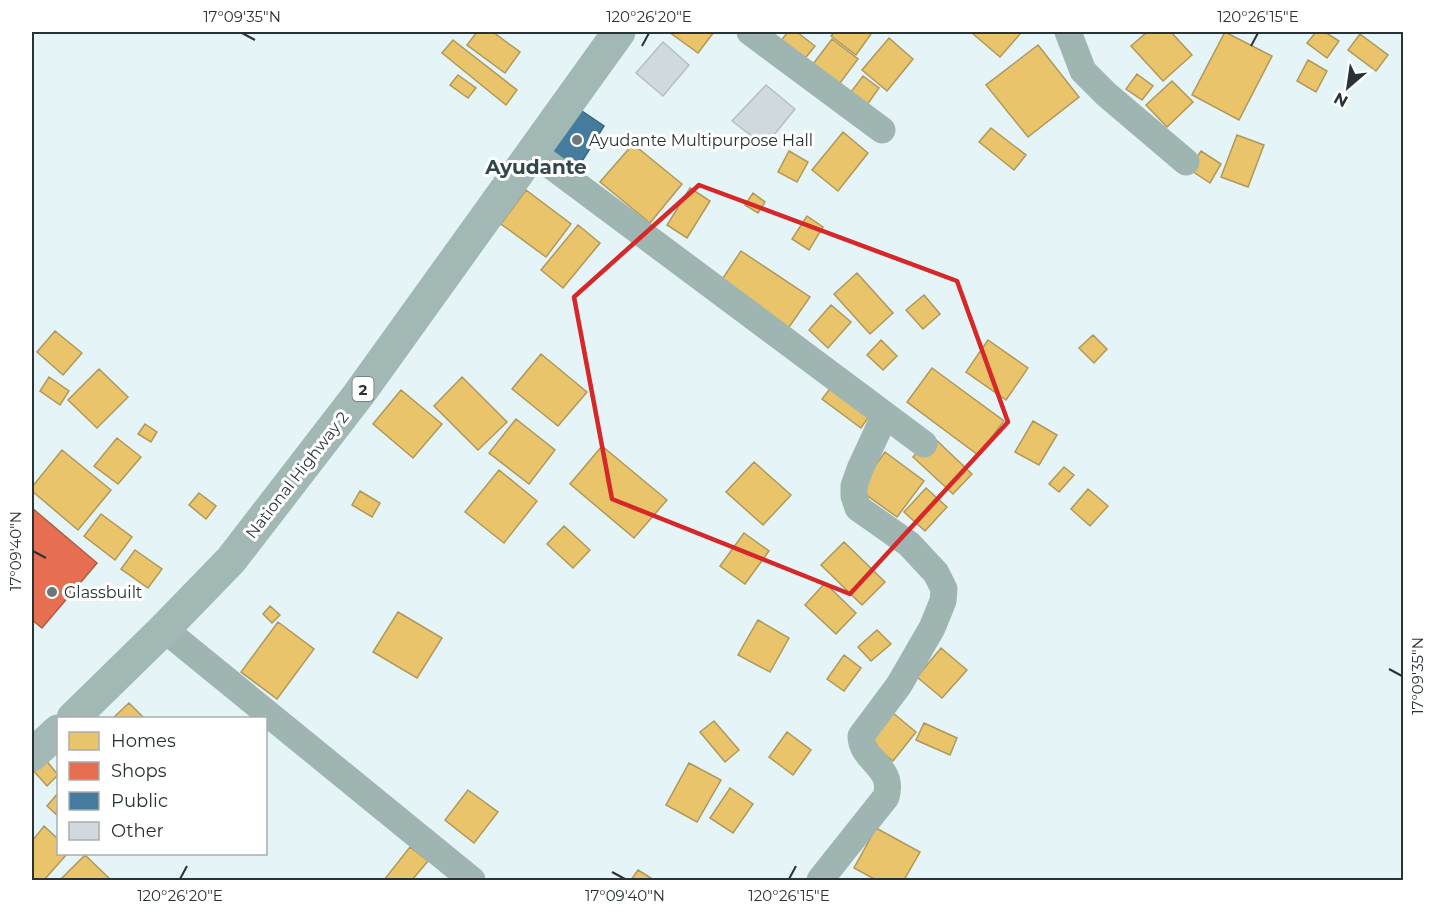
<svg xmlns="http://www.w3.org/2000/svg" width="1435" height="912" viewBox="0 0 1435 912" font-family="Montserrat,sans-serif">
<rect width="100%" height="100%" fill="#e5f4f6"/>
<path fill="#e9c46a" stroke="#af985a" stroke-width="1.5" d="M477,32H493L520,52L505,73L467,45Z
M669,32H714L698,53Z
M788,32H797L815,46L798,67L775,48Z
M835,32H867L871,34L856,55L831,36Z
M973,32H1017L1020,34L1000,57L972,33Z
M1147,32H1171L1192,55L1163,81L1131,46Z
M1225,32L1272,56L1239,120L1192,95Z
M1316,32H1325L1339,41L1327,58L1307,43Z
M1360,34L1388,55L1376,71L1348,50Z
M889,38L913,59L887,91L862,70Z
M832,39L858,59L834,91L807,72Z
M453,40L517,90L506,105L442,53Z
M1038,45L1079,97L1028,137L986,85Z
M1308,60L1327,71L1316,92L1297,81Z
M1137,74L1153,86L1142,100L1126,89Z
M458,75L476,88L468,98L450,85Z
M863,76L879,88L862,112L845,100Z
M1172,81L1193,102L1167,127L1146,105Z
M991,128L1026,155L1014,170L979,142Z
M843,132L868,153L838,191L812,170Z
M1237,135L1264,145L1248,187L1221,177Z
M633,144L682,184L650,223L600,182Z
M789,151L808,162L797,182L778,172Z
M1201,151L1221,164L1210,183L1189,169Z
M690,188L710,201L687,238L667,225Z
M526,190L571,224L546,257L501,224Z
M753,193L765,202L758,213L745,205Z
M807,216L823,227L809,250L792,239Z
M578,225L600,243L563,288L541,270Z
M741,251L810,297L787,330L719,284Z
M857,273L893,313L870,334L834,294Z
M924,295L940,314L923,329L906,310Z
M831,305L851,322L828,348L809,330Z
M55,331L82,353L63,375L37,352Z
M1093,335L1107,349L1094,363L1079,348Z
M881,340L897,356L883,370L867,355Z
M988,340L1028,368L1006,400L966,372Z
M541,354L587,392L558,426L512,389Z
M932,368L1004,421L978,455L907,402Z
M99,369L128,397L97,428L68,400Z
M49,377L69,391L60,405L40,391Z
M462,377L507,422L478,450L434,406Z
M832,386L870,415L861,428L822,399Z
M401,390L442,424L413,458L373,424Z
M516,419L555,450L529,484L489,453Z
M1033,421L1057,435L1039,465L1015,452Z
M145,424L157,432L151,442L138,434Z
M932,436L972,474L953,494L913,457Z
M117,438L141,457L118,484L94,466Z
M602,446L667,500L634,538L570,484Z
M62,450L111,490L78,530L32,491V487Z
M885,452L924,481L897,517L858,489Z
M754,462L791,495L763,525L726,492Z
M1064,467L1074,475L1059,492L1049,484Z
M499,470L537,501L504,543L465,512Z
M926,488L947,507L925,531L904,512Z
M1088,489L1108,506L1090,526L1071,509Z
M360,491L380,503L372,517L352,505Z
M199,493L216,506L206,519L189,505Z
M101,514L132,537L115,560L84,536Z
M564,526L590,550L573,568L547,544Z
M744,533L769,551L745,584L720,566Z
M844,542L885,582L862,605L821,565Z
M135,550L162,569L148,588L121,569Z
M825,583L856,613L836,634L805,605Z
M270,606L280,615L272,623L263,614Z
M398,612L442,638L417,678L373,652Z
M758,620L789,638L770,672L738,655Z
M278,622L314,649L277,699L241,672Z
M877,630L891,644L871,661L858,647Z
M941,648L967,670L942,698L917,677Z
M844,655L861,668L844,691L827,679Z
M129,703L144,718H113Z
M887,708L916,732L893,761L863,737Z
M714,721L739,750L725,762L700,732Z
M924,723L957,738L950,755L916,740Z
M787,732L811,750L793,775L769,757Z
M45,759L58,775L47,786L32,769Z
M689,763L721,780L697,822L666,805Z
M730,788L753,804L733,833L710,818Z
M468,790L498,812L474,843L445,820Z
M58,793V816L47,806Z
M44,826L58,839V854H67L44,880H34L32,879V841Z
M876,828L920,852L904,880H876L854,868Z
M410,847L428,861L412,880H384Z
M85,855L111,880H60Z
M638,870L654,880H631Z"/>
<path fill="#e76f51" stroke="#ae5d49" stroke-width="1.5" d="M32,508L97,563L42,628L32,620Z"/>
<path fill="#457b9d" stroke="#3d657e" stroke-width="1.5" d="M579,109L604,126L576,171L549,154Z"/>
<path fill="#d0dade" stroke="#b5bfc3" stroke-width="1.5" d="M663,42L689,65L663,96L636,73Z
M766,85L795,109L765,146L732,121Z"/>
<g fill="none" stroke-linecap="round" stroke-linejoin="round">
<path stroke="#9fb5b2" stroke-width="27" d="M750,32L882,130
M1068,32L1083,71L1106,94L1186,162
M534,153L924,444
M164,629L472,880
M820,880L886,797C895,766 861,761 861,736L899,685L932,628L943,601L944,589L936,573L909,544L858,508L854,496V486L860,469L885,415"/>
<path stroke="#a2b8b5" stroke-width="33" d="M73,718L164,629L231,560L359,394L619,32
M32,755L58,731"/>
</g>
<path fill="none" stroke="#d62828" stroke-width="4.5" stroke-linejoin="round" d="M699,185L957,281L1008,422L850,594L612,499L574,297Z"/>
<path fill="none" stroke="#293335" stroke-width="2" d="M242,33L255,40M642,46L649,33M1251,46L1258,33M33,551L46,558M1389,669L1402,676M612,872L625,879M180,879L187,866M789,879L796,866"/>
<g fill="#6b7779" stroke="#fff" stroke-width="2">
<circle cx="577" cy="140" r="6"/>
<circle cx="52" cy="592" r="6"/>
</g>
<g text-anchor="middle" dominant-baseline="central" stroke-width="6" stroke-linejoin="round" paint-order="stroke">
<rect fill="#fff" stroke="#697072" stroke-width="1.5" x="352.5" y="377" width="21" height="24" rx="4.5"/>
<g font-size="15" font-weight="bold" fill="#293335">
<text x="363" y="389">2</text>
</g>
<g font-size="16" fill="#293335" stroke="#fff" text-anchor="start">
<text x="589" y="140">Ayudante Multipurpose Hall</text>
<text x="64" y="592">Glassbuilt</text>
</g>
<g font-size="16" fill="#293335" stroke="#fff">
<text transform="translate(297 475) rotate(-52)">National Highway 2</text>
</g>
<g font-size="20" font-weight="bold" fill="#30474b" stroke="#fff">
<text x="536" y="167">Ayudante</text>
</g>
</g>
<rect width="1435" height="912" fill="none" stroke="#ffffff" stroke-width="66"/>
<rect x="57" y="717" width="210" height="138" fill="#ffffff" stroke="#a9adae" stroke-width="1.5"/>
<rect x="69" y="732" width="30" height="18" fill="#e9c46a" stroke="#a9adae" stroke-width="1.5"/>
<text x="111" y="747" font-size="18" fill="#293335">Homes</text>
<rect x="69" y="762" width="30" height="18" fill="#e76f51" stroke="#a9adae" stroke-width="1.5"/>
<text x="111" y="777" font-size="18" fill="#293335">Shops</text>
<rect x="69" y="792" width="30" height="18" fill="#457b9d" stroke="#a9adae" stroke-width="1.5"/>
<text x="111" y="807" font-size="18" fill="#293335">Public</text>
<rect x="69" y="822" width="30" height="18" fill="#d0dade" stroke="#a9adae" stroke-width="1.5"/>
<text x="111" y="837" font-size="18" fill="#293335">Other</text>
<g transform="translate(1348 87) rotate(209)" stroke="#ffffff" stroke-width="4.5" paint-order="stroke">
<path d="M0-4.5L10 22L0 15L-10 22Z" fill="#293335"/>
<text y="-9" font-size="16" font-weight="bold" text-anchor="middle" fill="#293335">N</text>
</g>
<rect x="33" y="33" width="1369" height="846" fill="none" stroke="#293335" stroke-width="2"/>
<g font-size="15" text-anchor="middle" fill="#293335">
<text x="242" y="22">17°09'35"N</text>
<text x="649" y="22">120°26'20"E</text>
<text x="1258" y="22">120°26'15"E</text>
<text transform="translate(16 551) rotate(-90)" y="5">17°09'40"N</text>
<text transform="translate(1418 676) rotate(-90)" y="5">17°09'35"N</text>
<text x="180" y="901">120°26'20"E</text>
<text x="625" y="901">17°09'40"N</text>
<text x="789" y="901">120°26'15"E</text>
</g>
</svg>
